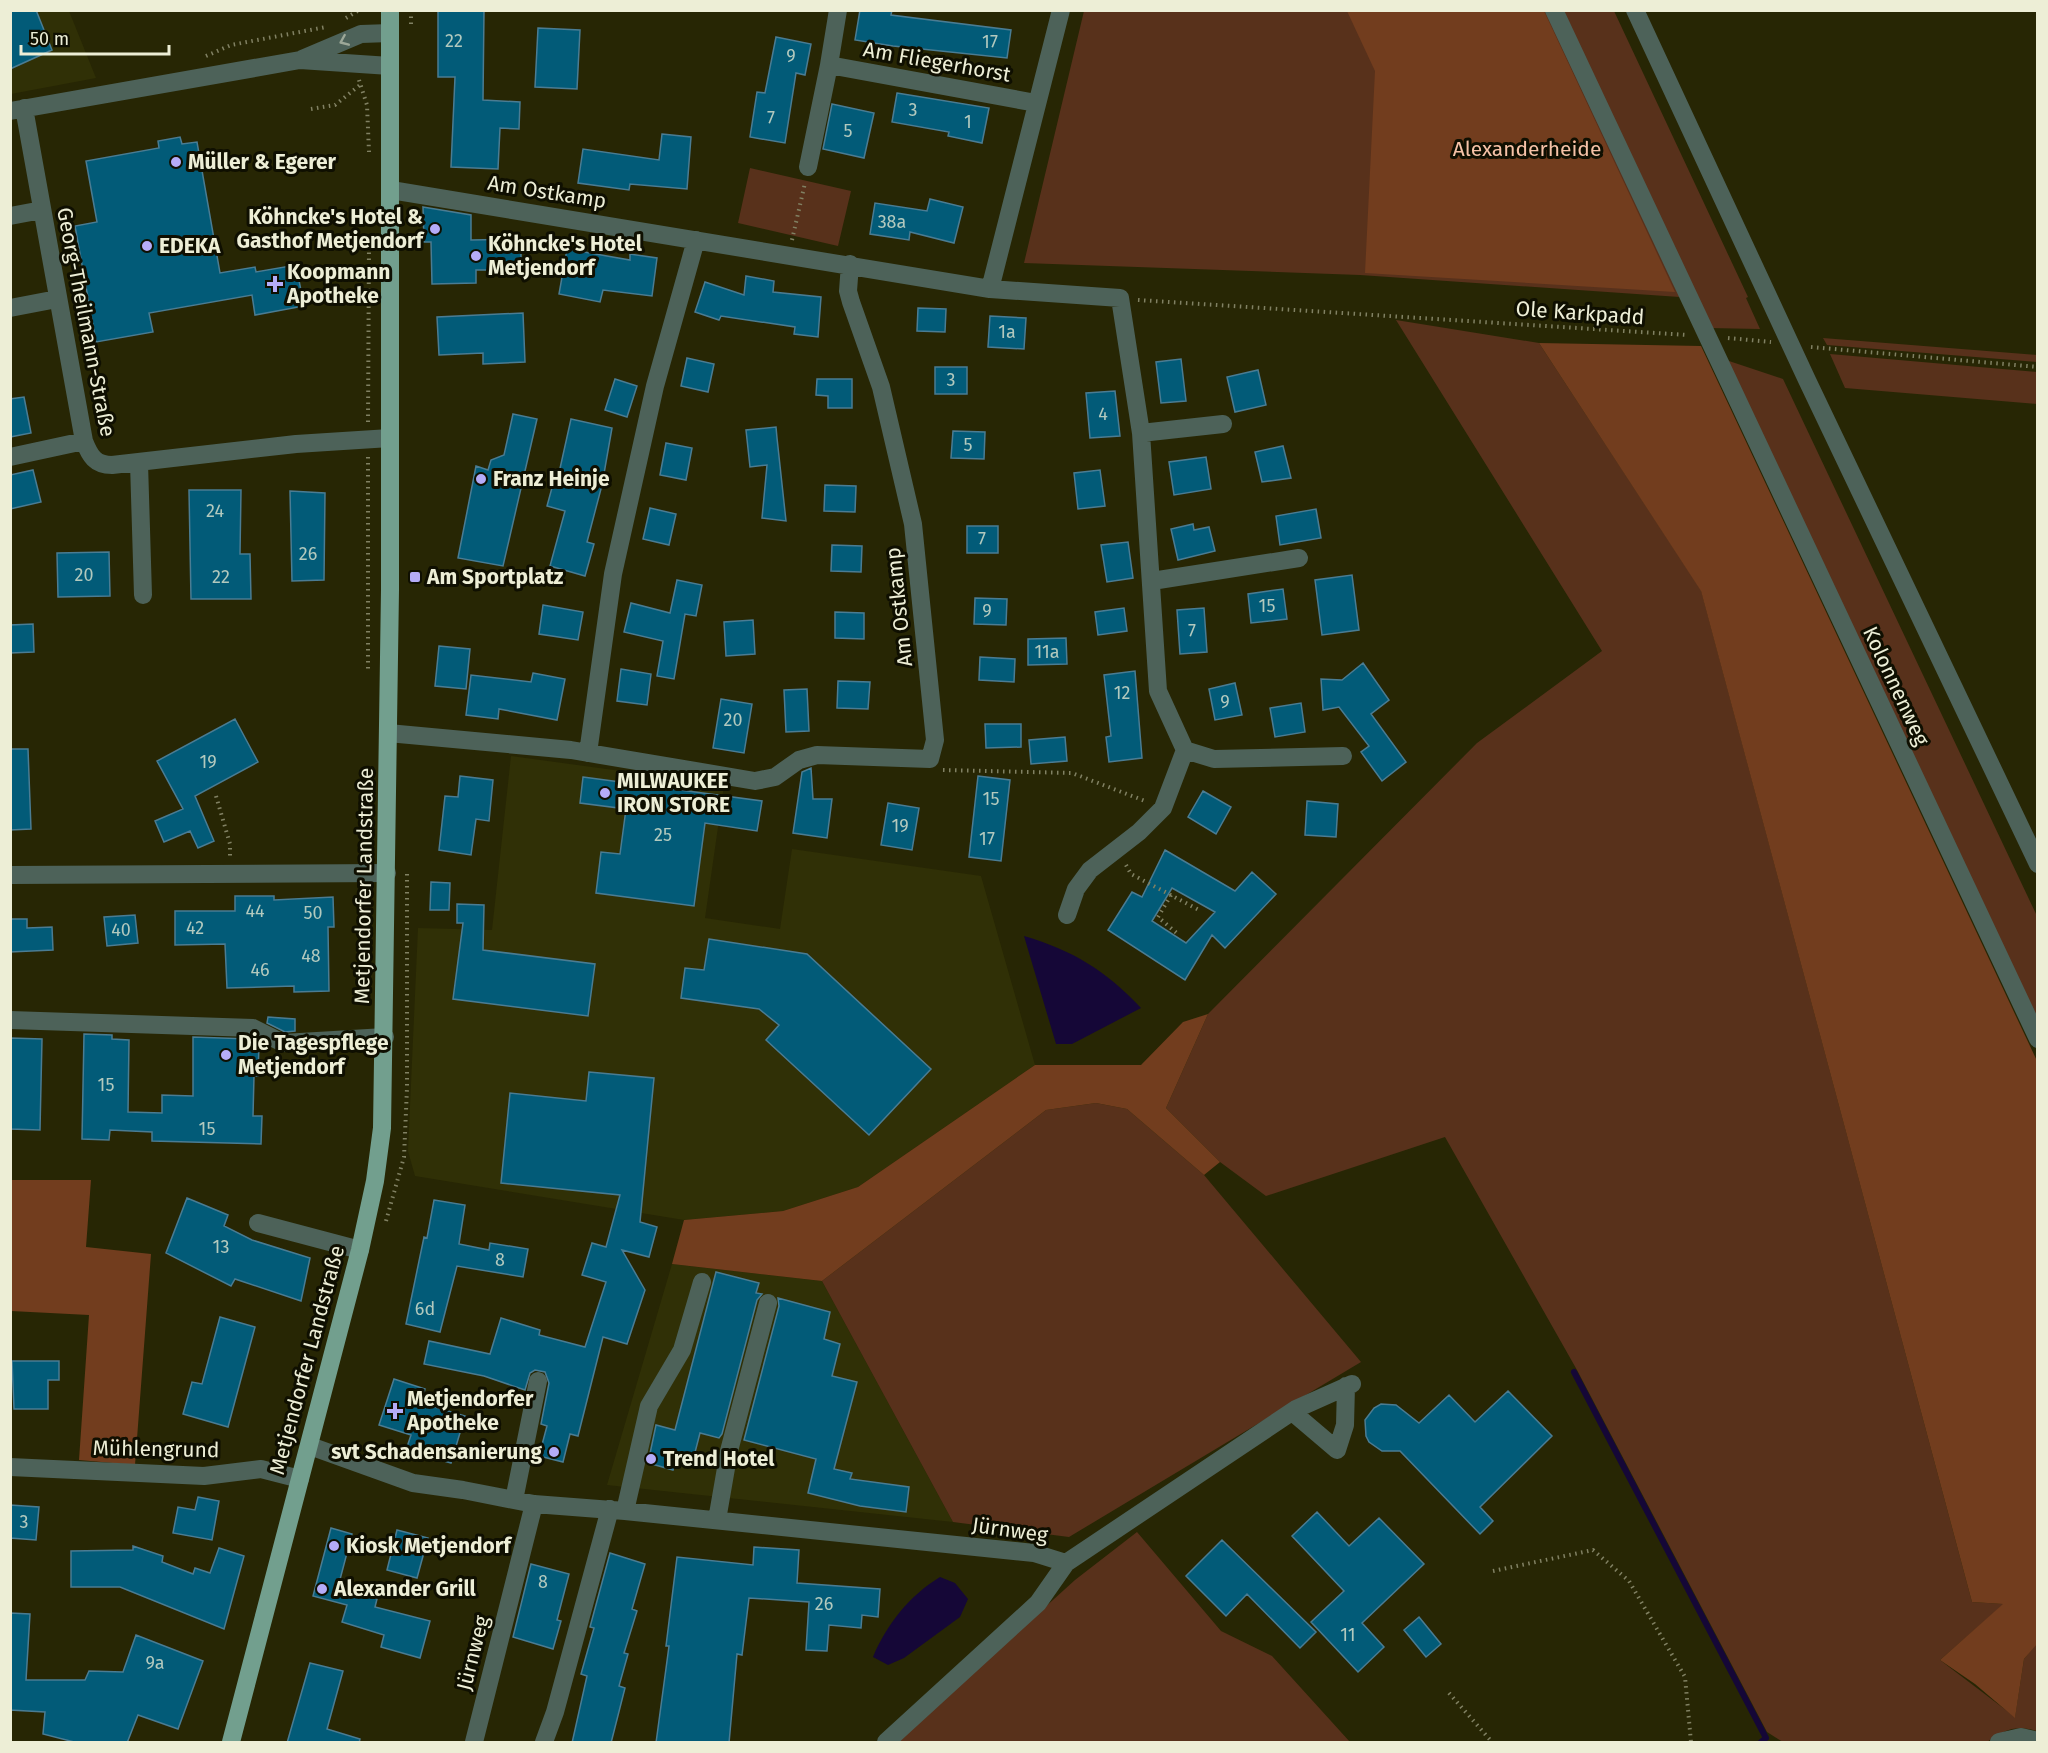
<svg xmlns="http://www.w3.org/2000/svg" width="2048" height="1753" viewBox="0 0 2048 1753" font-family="'Fira Sans',sans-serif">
<rect width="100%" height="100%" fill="#272604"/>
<path fill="#303006" d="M11,11H69L96,78L11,94Z
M511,756L724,785L705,918L780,929L792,849L981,876L1035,1065L858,1187L783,1211L684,1220L415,1176L408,1151L418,928L492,930Z
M672,1264L822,1281L953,1522L607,1485Z"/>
<path fill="#58311b" d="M1084,11H1614L1748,297L1746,298L1760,329L1709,328L1694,298L1360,275L1024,263Z
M750,168L851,191L838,246L738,223Z
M1396,320L1539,343L1701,590L1972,1602L2004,1604L1940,1660L2015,1717L2024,1659L2037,1643V1731C2016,1725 2005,1729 1987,1742H1783L1767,1732L1577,1370L1445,1137L1266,1196L1220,1162L1166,1108L1208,1014L1477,743L1602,651Z
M1823,338L2037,355V362L1827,345Z
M1830,354L2037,372V404L1845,388Z
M1723,359L1783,379L2037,916V1024Z
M1096,1103L1127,1109L1204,1175L1361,1362L1069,1537L953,1522L822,1281L1046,1110Z
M1137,1532L1221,1631L1272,1656L1350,1742H896L1075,1580Z"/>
<path fill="#723d1e" d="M1347,11H1544L1675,292L1365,273L1375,71Z
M1539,343L1701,346L2037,1061L2038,1643L2024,1659L2015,1718L1975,1684L1940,1660L2003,1604L1972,1602L1701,591Z
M1208,1014L1166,1108L1220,1162L1204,1175L1127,1109L1096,1103L1046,1110L822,1281L672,1264L684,1220L783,1211L858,1187L1035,1065H1141L1183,1022Z
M11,1180H91L86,1247L151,1254L135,1465L79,1460L89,1315L11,1311Z"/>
<path fill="#150737" d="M1024,936C1074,951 1105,970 1141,1008L1072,1044H1056Z
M940,1577L955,1583L968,1599L960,1617L904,1658L888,1665L873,1657C887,1624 909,1596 940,1577Z"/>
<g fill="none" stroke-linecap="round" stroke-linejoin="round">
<path stroke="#150737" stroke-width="6" d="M1574,1372L1766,1738L1761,1742"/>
</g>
<path fill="#025b78" stroke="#4a7c93" stroke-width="1.5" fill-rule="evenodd" d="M10,10H36L52,50L10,69Z
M438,10H484L483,100L520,102L519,129L500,128L498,169L451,167L455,77H438Z
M860,10H892L891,15L1011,30L1007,58L893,46L855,40Z
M538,28L580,30L577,89L535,87Z
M776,37L811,44L805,75L796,73L785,143L750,137L757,92L765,93Z
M897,93L989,108L982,143L948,136L949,132L892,122Z
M832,104L874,113L864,158L823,149Z
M662,134L691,137L687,189L630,184L629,190L578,183L583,149L659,160Z
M180,137L182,144L197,142L220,273L255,267L256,272L296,265L304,306L255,315L252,295L149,313L153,332L96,342L75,226L97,222L86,161L159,148L158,141Z
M930,199L963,207L954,243L910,232L909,240L870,234L875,203L927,211Z
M423,207L471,215V240L521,239V270H476V283L432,284L431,242H424Z
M567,249L630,260V254L657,258L652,296L603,290L600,302L559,294Z
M746,276L774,281L773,292L821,297L818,337L794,334L795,327L721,316L719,320L695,312L705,282L744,295Z
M918,308L946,309L945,332L917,331Z
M523,313L525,362L483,364V353L439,355L437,317Z
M990,316L1026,318L1024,349L988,347Z
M687,358L714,364L708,392L681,386Z
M1181,359L1186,401L1161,403L1156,362Z
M935,367H967V394H935Z
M1258,370L1266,405L1235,412L1227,377Z
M615,379L637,386L627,417L605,410Z
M817,379H852V408H828V396L816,395Z
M1115,391L1120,436L1090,438L1086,393Z
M24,397L31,433L10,437V399Z
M513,414L537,419L503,566L458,558L476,466L488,470L491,460L504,455Z
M571,419L612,428L602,485L587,542L594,544L585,576L550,566L565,511L547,506L556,473H559Z
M776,427L777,438L786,521L762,518L767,465L750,467L746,430Z
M953,431L985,432L984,459L951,458Z
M666,443L692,448L686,480L660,475Z
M1283,446L1291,478L1262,482L1255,452Z
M1206,457L1211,489L1174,495L1169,462Z
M33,470L41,502L10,509V475Z
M1100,470L1105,506L1078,509L1074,473Z
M825,485L856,486L855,512L824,511Z
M189,490H241L240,554H250L251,599H191Z
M290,491L325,493L324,580L292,581Z
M650,508L676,514L669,545L643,539Z
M1316,509L1321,538L1280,545L1276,516Z
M1193,524L1194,530L1209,527L1215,551L1178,560L1171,529Z
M967,526H998V553H967Z
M1128,542L1133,578L1107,582L1101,545Z
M832,545L862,546L861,572L831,571Z
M109,552L110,596L58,597L57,553Z
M1352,575L1359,630L1322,635L1315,580Z
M677,580L702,585L696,616L685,614L674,679L657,676L663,641L624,632L631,603L670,613Z
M1283,589L1287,619L1251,623L1248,594Z
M975,598L1007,599L1006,625L974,624Z
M543,605L583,612L578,640L539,634Z
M1124,608L1127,631L1098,635L1095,612Z
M1204,608L1207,652L1180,654L1177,610Z
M835,612L864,613V639L835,638Z
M753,620L755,654L726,656L724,622Z
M33,624L34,652L10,653V625Z
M1066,638L1067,664L1028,665V639Z
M439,646L470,649L466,689L435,686Z
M980,657L1015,659L1014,682L979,680Z
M1363,663L1389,700L1371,714L1406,762L1382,781L1361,752L1369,746L1339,707L1323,710L1321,679L1342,680Z
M621,669L651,674L647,705L617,701Z
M1135,671L1142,758L1109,762L1106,737L1111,736L1104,675Z
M533,673L565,679L557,720L499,709L498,719L466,715L471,675L531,682Z
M838,681L870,682L868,709L837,708Z
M1235,683L1242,715L1215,720L1209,689Z
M807,689L809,731L786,732L784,690Z
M721,699L752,704L744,753L713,748Z
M1301,703L1305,732L1275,737L1270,708Z
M235,719L258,762L195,796L214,841L198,848L190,831L164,842L155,821L183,809L157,761Z
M985,724H1021V747L986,748Z
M1065,737L1067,761L1031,764L1029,740Z
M10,749H28L31,829L10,830Z
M811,768L813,799H832L827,838L793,833L802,772Z
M460,776L493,780L489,821L476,819L471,855L439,850L445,796L458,797Z
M978,776L1010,780L1001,861L969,857Z
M583,777L762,801L757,831L705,823L694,906L596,893L601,852L620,854L626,809L580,803Z
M1203,791L1231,807L1216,834L1188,817Z
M1307,801L1338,804L1336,837L1305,835Z
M888,803L919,808L912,850L881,845Z
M1165,850L1235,891L1252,872L1276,894L1225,948L1212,935L1185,980L1108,930L1132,892L1142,897ZM1172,888L1215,912L1186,943L1152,921Z
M431,882L450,883L449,910H430Z
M235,896H274V900L333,897L334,927H328L329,991L294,992V986L227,988L225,944L175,945V911H235Z
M457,904L484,905L483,950L595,964L588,1016L453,999L463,923H457Z
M135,915L138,943L107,946L104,917Z
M10,919H27V928L52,927L53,950L10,952Z
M709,939L807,954L931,1069L869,1135L766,1040L779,1025L759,1009L681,998L685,968L704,970Z
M268,1017L295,1019V1031L285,1032L267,1023Z
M84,1034L112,1035V1039L129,1040L128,1112L162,1113V1095L193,1096V1037L250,1039L259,1044L258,1076H254L253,1116H262L261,1144L152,1141V1132L110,1130L109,1140L82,1139Z
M10,1038L42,1039L40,1130L10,1129Z
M589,1072L654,1078L640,1222L657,1227L649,1257L622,1250L645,1290L627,1344L603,1337L578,1436L570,1434L563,1462L539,1456L547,1426L541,1424L549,1383L545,1372L535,1370L530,1373L525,1390L484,1376L424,1364L429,1341L490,1354L501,1318L540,1330L539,1335L585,1347L606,1282L582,1275L592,1243L606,1247L620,1195L501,1183L510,1093L586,1101Z
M187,1198L228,1215L224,1226L252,1240L310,1258L301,1301L235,1279L231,1286L166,1253Z
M434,1200L465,1205L459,1244L489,1250L490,1243L528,1249L523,1277L457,1266L440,1332L406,1324L424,1237L427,1238Z
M716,1272L759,1283L756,1293L762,1294L757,1300L722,1434L719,1438L700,1433L692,1464L676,1461L673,1470L648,1463L656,1425L675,1430Z
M778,1298L830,1312L824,1339L840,1344L832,1376L857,1382L834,1469L852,1473L850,1479L909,1487L906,1512L860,1506L808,1493L816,1459L744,1440L779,1306Z
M220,1317L255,1327L228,1427L183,1414L192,1382L202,1384Z
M12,1361H59V1380H48V1409H14Z
M394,1379L425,1389L421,1403L465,1416L451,1463L406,1450L411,1435L379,1425Z
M1508,1391L1552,1436L1480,1507L1493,1521L1480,1534L1400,1451H1382L1369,1442L1366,1436L1365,1420L1374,1408L1381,1404L1396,1405L1419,1423L1449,1395L1475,1422Z
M198,1497L219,1501L212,1540L173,1533L178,1507L195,1510Z
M10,1505L39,1507L36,1540L10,1538Z
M1317,1512L1349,1546L1379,1518L1424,1564L1362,1623L1384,1647L1358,1672L1311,1622L1344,1591L1292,1536Z
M331,1528L352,1534L338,1587L377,1599L375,1607L430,1621L420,1658L381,1647L384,1635L342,1622L347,1605L313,1596Z
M397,1530L428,1538L417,1578L387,1570Z
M1222,1540L1316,1632L1300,1648L1247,1594L1226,1616L1186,1576Z
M133,1546L163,1556L162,1562L193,1574L195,1568L210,1573L219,1548L244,1556L224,1629L120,1587H71V1551L133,1550Z
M754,1547L799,1550L797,1583L880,1589L878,1617L862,1615L861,1628L829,1625L827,1651L806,1650L809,1602L749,1598L742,1655L737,1654L729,1743H656L669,1646H666L677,1557L753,1565Z
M610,1553L645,1564L632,1609L637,1611L624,1653L628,1654L619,1686L625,1688L611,1743H572L587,1676L581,1674L594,1628L590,1627Z
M531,1564L569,1574L557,1620L561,1621L553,1649L513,1637Z
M10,1613L30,1614L26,1680H85L89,1671L123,1672L136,1635L203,1661L178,1729L138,1715L127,1743H78L43,1734L45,1712L10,1710Z
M1419,1617L1441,1644L1426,1657L1404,1630Z
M310,1663L343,1671L327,1729L360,1739L359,1743H287Z"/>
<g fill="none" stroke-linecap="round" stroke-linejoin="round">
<path stroke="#818163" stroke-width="4" stroke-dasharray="1.5 4.5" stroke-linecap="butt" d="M346,18L359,10
M411,24V10
M206,56L231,45L326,27
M359,80L367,105L369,152
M311,109L335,105L360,85
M792,240L805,183
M1138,300L1687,335
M1728,338L1771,342
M1811,347L2038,367
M368,422L369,244
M368,457V671
M943,770L1072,773L1145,801
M216,796L230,844V856
M1126,865L1131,874L1199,910
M1171,895L1158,917L1179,935
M386,1221L404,1157L407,1088V874
M1493,1571L1593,1550L1629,1581L1685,1677L1691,1742
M1449,1693L1492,1742"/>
<path stroke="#4d6259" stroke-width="18" d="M838,10L829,65L1036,103
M1554,10L2038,1039
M1635,10L1807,380L2038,864
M302,59L361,34L390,33
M24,108L84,441C90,456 95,465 112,465L296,444L390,438
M10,111L300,60L390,66
M808,167L829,65
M391,190L990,289L1120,298L1141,433L1158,691L1185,750L1163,808L1139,832L1090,870L1076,889L1067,915
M10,216L42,210
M990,289L1061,10
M10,308L57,299
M1141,433L1223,424
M10,457L84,441
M139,463L143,595
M1152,581L1299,558
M388,733L571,750L755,781L775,777L799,760L817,755L930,759L935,740L913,524L881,387L851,302L848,291L850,264
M1185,750L1214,759L1343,756
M588,753L613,574L655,386L696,240
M10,875L387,873
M10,1020L253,1028L283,1043L385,1037
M258,1223L360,1250
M1296,1409L1297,1416L1337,1450L1345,1425L1346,1386
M310,1446L413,1483L463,1490L534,1504L625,1511L1034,1553L1066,1563L1296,1409L1352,1384
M10,1467L204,1476L261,1469L300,1479
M514,1500L538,1381
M625,1511L649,1406L682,1350L702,1282
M717,1520L729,1451L768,1303
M474,1742L534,1504
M544,1742L555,1712L610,1509
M886,1742L1038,1603L1066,1563
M1999,1742L2021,1737L2038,1741"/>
<path stroke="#729f8e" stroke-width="18" d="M231,1742L360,1250L375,1181L382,1128L390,590V10"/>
</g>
<defs><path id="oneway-chevron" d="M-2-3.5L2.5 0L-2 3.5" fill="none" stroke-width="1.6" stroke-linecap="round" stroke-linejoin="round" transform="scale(1.5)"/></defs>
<use stroke="#9da898" href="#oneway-chevron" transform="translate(344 41) rotate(157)"/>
<g fill="#b5acf8" stroke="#0f0f01" stroke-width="2">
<circle cx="176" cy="162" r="6"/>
<circle cx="435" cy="229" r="6"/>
<circle cx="147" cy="246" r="6"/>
<circle cx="476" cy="256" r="6"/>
<path d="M272 275h6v6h6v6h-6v6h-6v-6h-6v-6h6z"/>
<circle cx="481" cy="479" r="6"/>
<rect x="409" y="571" width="12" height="12" rx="3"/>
<circle cx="605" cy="793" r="6"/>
<circle cx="226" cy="1055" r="6"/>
<path d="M392 1402h6v6h6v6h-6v6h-6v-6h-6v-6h6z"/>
<circle cx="554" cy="1452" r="6"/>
<circle cx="651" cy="1459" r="6"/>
<circle cx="334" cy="1546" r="6"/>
<circle cx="322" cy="1589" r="6"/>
</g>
<g text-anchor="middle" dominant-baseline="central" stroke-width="6" stroke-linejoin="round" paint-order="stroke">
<g font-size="18" fill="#b2c9be">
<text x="454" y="41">22</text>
<text x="990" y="42">17</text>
<text x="791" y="56">9</text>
<text x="913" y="110">3</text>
<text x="771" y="118">7</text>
<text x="968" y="122">1</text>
<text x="848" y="131">5</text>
<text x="892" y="222">38a</text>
<text x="1007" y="332">1a</text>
<text x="951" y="380">3</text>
<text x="1103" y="414">4</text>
<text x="968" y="445">5</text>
<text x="215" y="511">24</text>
<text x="982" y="539">7</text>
<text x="308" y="554">26</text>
<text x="84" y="575">20</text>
<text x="221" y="577">22</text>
<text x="1267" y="606">15</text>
<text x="987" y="611">9</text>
<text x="1192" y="631">7</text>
<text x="1047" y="652">11a</text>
<text x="1122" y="693">12</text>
<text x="1225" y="702">9</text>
<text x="733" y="720">20</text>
<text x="208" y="762">19</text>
<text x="991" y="799">15</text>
<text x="900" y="826">19</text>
<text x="663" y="835">25</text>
<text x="987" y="839">17</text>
<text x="255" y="911">44</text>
<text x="313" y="913">50</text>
<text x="195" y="928">42</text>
<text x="121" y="930">40</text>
<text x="311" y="956">48</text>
<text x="260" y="970">46</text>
<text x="106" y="1085">15</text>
<text x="207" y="1129">15</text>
<text x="221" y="1247">13</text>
<text x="500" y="1260">8</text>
<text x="425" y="1309">6d</text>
<text x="24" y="1522">3</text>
<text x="543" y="1582">8</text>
<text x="824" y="1604">26</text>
<text x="1348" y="1635">11</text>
<text x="155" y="1663">9a</text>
</g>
<g font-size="21" fill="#edeed6" stroke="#0f0f01">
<text transform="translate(937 62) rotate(10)">Am Fliegerhorst</text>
<text transform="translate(547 192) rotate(9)">Am Ostkamp</text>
<text transform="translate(1580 313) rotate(4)">Ole Karkpadd</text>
<text transform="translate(86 322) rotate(79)">Georg-Theilmann-Straße</text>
<text transform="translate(899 607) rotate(-96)">Am Ostkamp</text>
<text transform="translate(1896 686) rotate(65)">Kolonnenweg</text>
<text transform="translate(364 886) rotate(-89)">Metjendorfer Landstraße</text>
<text transform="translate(307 1360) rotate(-75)">Metjendorfer Landstraße</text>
<text transform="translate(156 1449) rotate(1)">Mühlengrund</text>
<text transform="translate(1010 1530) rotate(8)">Jürnweg</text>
<text transform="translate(473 1653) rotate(-76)">Jürnweg</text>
</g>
<g font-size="21" fill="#f6c2a7" stroke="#0f0f01">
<text x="1527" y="149">Alexanderheide</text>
</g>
<g font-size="21" font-weight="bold" fill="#edeed6" stroke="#0f0f01" text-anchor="start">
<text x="188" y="162">Müller &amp; Egerer</text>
<text x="423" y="217" text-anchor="end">Köhncke's Hotel &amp;<tspan x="423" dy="24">Gasthof Metjendorf</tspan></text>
<text x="488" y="244">Köhncke's Hotel<tspan x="488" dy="24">Metjendorf</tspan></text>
<text x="159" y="246">EDEKA</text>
<text x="287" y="272">Koopmann<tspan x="287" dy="24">Apotheke</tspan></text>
<text x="493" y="479">Franz Heinje</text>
<text x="427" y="577">Am Sportplatz</text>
<text x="617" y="781">MILWAUKEE<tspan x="617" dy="24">IRON STORE</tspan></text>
<text x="238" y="1043">Die Tagespflege<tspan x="238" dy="24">Metjendorf</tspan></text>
<text x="407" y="1399">Metjendorfer<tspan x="407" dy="24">Apotheke</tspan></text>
<text x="542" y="1452" text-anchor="end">svt Schadensanierung</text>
<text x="663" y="1459">Trend Hotel</text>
<text x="346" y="1546">Kiosk Metjendorf</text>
<text x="334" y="1589">Alexander Grill</text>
</g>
</g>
<rect width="2048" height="1753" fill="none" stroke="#edeed6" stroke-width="24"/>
<path d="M21 45v9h148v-9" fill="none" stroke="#edeed6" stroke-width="3"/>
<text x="30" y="45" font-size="18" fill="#edeed6" stroke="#0f0f01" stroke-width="4.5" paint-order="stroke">50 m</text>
</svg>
